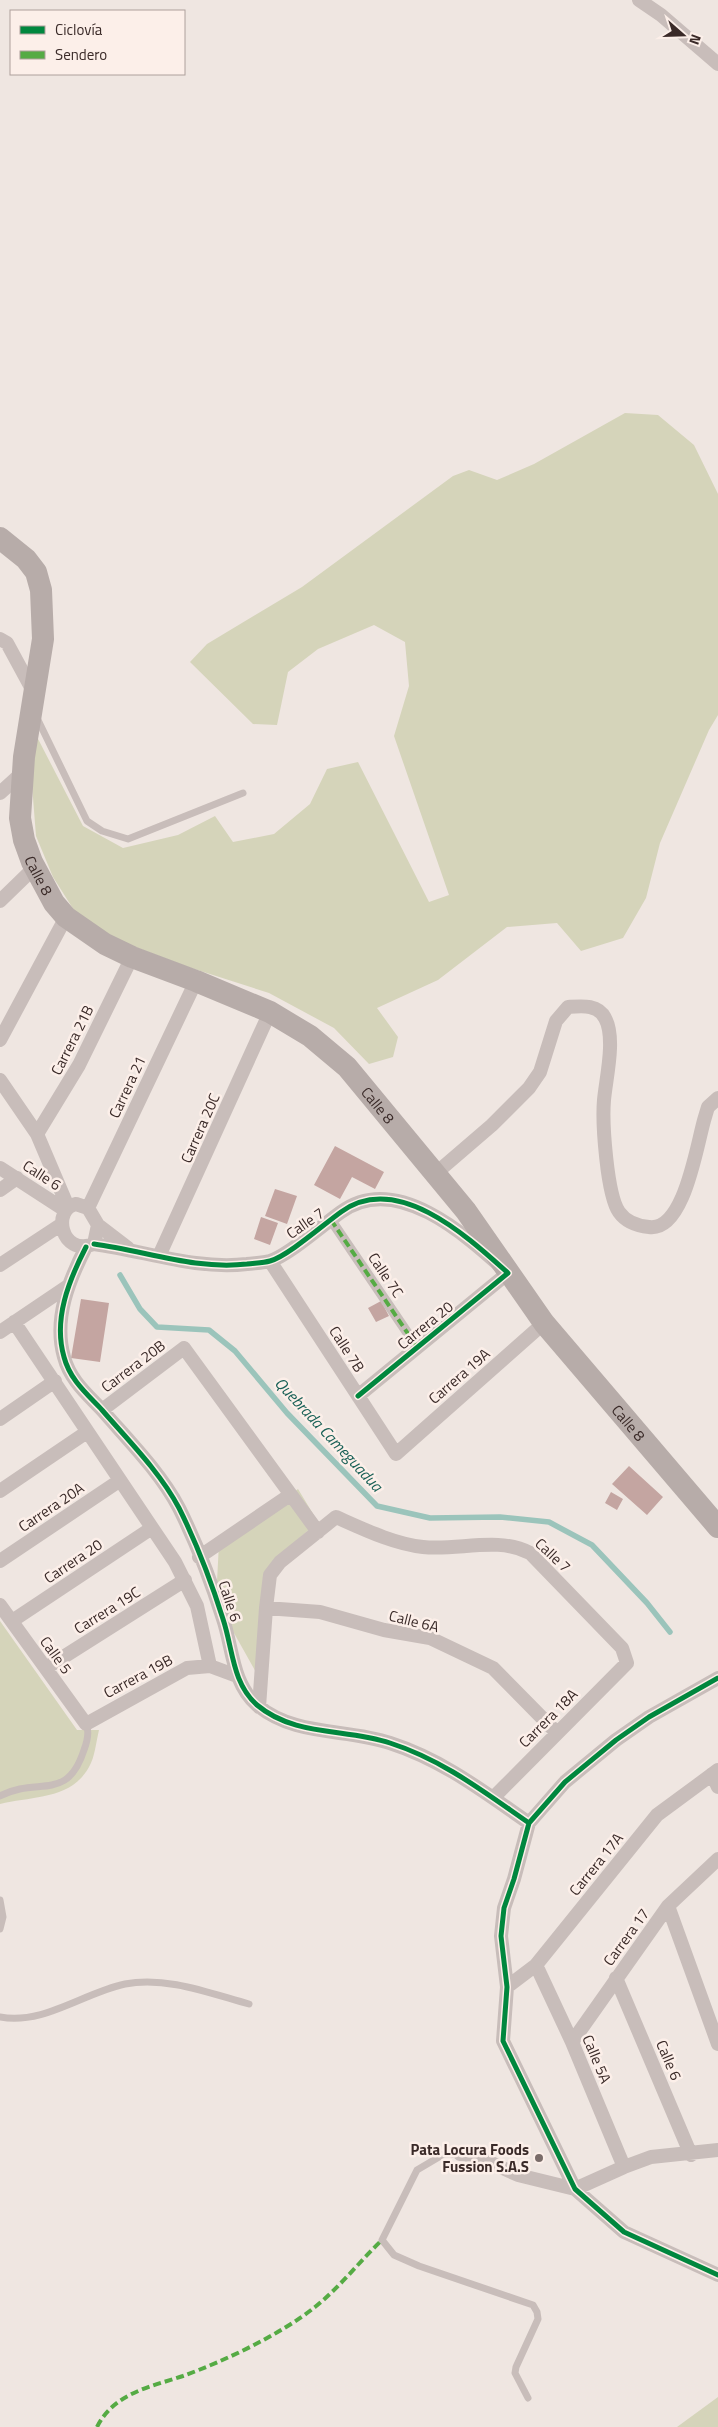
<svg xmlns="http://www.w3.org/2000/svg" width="718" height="2427" viewBox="0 0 718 2427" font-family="'Titillium Web',sans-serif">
<rect width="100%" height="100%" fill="#efe6e1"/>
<path fill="#d5d4ba" d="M625,413L658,415L694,445L718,494V715L709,730L660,843L646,898L623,938L581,951L557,923L507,927L438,980L377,1008L398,1037L393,1057L369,1064L334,1028L269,993L188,967L122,942L77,915L53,877L36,836L32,785L36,735L83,826L123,848L178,835L215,816L233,842L274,834L310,804L327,769L358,762L429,902L449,895L394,736L409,686L405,642L374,625L318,649L288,672L277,725L253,724L190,662L207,644L302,587L453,476L469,470L497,480L534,464Z
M298,1489L318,1522L273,1561L257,1674L216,1601L219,1543L235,1535Z
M0,1621L77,1730H99C96,1742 95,1757 89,1767C71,1800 32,1796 0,1804Z
M718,2397V2427H677Z"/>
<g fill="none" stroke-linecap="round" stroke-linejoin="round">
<path stroke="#9bc4bb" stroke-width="5.5" d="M120,1275L140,1309L157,1327L209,1330L235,1351L287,1413L377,1506L430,1518L500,1517L549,1522L592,1545L647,1603L670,1632"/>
</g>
<path fill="#c4a5a1" d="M335,1146L384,1172L375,1189L352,1177L340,1199L314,1185Z
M275,1189L297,1196L287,1224L265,1216Z
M261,1217L278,1223L270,1245L254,1239Z
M81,1299L109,1303L100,1362L71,1358Z
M381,1301L389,1316L376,1322L368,1308Z
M629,1466L663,1497L647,1515L612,1484Z
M611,1492L623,1499L617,1510L605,1503Z"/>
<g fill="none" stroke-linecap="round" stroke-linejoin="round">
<path stroke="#c8bdba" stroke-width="7" d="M37,718L87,821L102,831L128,839L243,793
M0,1796C38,1776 67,1803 84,1750C87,1742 90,1732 86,1724
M0,1900L3,1917L0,1929
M0,2017C44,2025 83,1993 125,1984C166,1976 209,1993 249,2004
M460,2154H444L417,2170L382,2240L394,2255L419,2266L533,2305L537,2312L538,2319L516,2367L515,2373L528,2398"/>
<path stroke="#c8bdba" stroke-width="10" d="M331,1220L417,1347"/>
<path stroke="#c8bdba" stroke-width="14" d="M639,0L661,15L718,64
M0,639L7,643L33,691
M0,793L22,773
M0,901L34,868
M0,1040L66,917
M0,1080L37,1134L68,1207
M37,1134L79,1065L132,957
M0,1168L65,1210
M435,1174L492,1125L529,1088L540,1072L556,1021L568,1007C582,1006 598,1004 605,1018C616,1038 606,1078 604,1100C602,1123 607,1195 619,1212C626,1222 638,1226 649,1227C685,1232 697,1142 705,1117L708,1107L718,1098
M0,1190L17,1178
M76,1204L88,1208L98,1225L94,1244C60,1257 52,1208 76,1204Z
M88,1208L196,981
M98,1225L128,1248
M94,1244C146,1251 195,1270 247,1264C254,1263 263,1263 270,1261C288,1256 324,1224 341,1212C397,1171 468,1237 508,1273L358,1396
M86,1247C69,1280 53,1319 64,1357C70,1380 87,1394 102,1410C128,1440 160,1472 179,1508C196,1542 211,1581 223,1619C233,1649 232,1683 257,1705C295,1737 346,1728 390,1743C443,1760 484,1792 529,1823
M159,1256L270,1012
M270,1261L396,1454L544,1323
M0,1265L62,1224
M14,1322L175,1562L197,1606L210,1666
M0,1332L68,1286
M102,1410L184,1348L318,1532
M0,1419L55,1381
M0,1491L87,1432
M199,1557L290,1495
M0,1561L119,1481
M0,1605L86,1724L187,1668L210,1666L237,1676
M266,1608L320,1612L384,1630L430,1638L493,1668L556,1732
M12,1621L152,1528
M46,1668L185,1580
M718,1678L649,1717L616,1740L565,1782L529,1823L514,1879L504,1908L501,1936L507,1987L503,2041L575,2189L624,2232L718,2275
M259,1707L266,1608L270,1575L280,1562L336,1517C363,1529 394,1544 423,1547C458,1551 498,1536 530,1553L622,1648L627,1663L493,1798
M712,1774L718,1787
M668,1906L718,2044
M536,1965L572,2042L624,2167
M616,1978L691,2155
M507,1987L536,1965L657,1815L718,1770
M572,2042L668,1906L718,1859
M460,2154L474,2155L518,2175L575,2189L624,2167L651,2157L718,2150"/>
<path stroke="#b7aca9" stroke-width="22" id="s1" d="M0,538L26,559L36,572L41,590L43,639L24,757L20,818L24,840L32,862L54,903L66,917L105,944L132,957L196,981L270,1012L310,1036L347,1067L466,1211L544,1323L718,1527"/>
<path stroke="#55ab44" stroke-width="4" stroke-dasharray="8 4" stroke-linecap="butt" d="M331,1220L417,1347
M97,2427C114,2393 150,2387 183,2376C224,2361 280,2335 315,2307C340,2287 359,2262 382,2240"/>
<g stroke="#fcefe9" stroke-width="8">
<path id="cycleway" d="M94,1244C146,1251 195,1270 247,1264C254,1263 263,1263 270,1261C288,1256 324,1224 341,1212C397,1171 468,1237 508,1273L358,1396
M86,1247C69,1280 53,1319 64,1357C70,1380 87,1394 102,1410C128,1440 160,1472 179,1508C196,1542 211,1581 223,1619C233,1649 232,1683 257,1705C295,1737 346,1728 390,1743C443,1760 484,1792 529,1823
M718,1678L649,1717L616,1740L565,1782L529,1823L514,1879L504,1908L501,1936L507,1987L503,2041L575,2189L624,2232L718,2275"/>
</g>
<use href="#cycleway" stroke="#00873e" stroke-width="5"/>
</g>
<circle fill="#796c69" stroke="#fcefe9" stroke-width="2" cx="539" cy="2158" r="5"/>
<g text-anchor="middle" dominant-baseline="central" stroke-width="5" stroke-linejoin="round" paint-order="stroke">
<g font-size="15" fill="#3a2a28" stroke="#fcefe9">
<text stroke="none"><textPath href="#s1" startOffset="359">Calle 8</textPath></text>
<text transform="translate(72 1040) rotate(-63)">Carrera 21B</text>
<text transform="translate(127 1087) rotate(-65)">Carrera 21</text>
<text stroke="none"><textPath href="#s1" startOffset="779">Calle 8</textPath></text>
<text transform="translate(200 1128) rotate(-66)">Carrera 20C</text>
<text transform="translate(42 1175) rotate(33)">Calle 6</text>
<text transform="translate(305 1223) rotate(-35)">Calle 7</text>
<text transform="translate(386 1275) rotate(56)">Calle 7C</text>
<text transform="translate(425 1325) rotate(-39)">Carrera 20</text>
<text transform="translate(347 1349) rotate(57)">Calle 7B</text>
<text transform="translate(133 1366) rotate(-37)">Carrera 20B</text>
<text transform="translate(459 1376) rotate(-41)">Carrera 19A</text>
<text stroke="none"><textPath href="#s1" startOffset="1184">Calle 8</textPath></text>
<text transform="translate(51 1507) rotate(-34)">Carrera 20A</text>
<text transform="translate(553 1555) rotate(43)">Calle 7</text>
<text transform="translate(73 1561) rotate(-34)">Carrera 20</text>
<text transform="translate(230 1601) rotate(72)">Calle 6</text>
<text transform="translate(107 1610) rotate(-32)">Carrera 19C</text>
<text transform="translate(414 1621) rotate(14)">Calle 6A</text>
<text transform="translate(56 1655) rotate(54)">Calle 5</text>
<text transform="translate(138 1676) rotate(-28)">Carrera 19B</text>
<text transform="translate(548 1718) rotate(-45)">Carrera 18A</text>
<text transform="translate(596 1864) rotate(-51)">Carrera 17A</text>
<text transform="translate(626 1937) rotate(-54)">Carrera 17</text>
<text transform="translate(597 2059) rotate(67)">Calle 5A</text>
<text transform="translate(669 2060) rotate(67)">Calle 6</text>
</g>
<g font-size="15" font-weight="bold" fill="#3a2a28" stroke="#fcefe9" text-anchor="end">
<text x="529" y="2149">Pata Locura Foods<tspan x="529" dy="17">Fussion S.A.S</tspan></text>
</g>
<g font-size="16" font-style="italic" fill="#186056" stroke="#fcefe9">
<text transform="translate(329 1434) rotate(47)">Quebrada Cameguadua</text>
</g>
</g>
<rect x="10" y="10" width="175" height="65" fill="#fcefe9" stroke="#aea09c"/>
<rect x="20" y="26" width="25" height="8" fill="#00873e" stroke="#aea09c"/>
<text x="55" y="35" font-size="15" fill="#3a2a28">Ciclovía</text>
<rect x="20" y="51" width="25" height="8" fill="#55ab44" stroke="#aea09c"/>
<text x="55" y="60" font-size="15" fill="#3a2a28">Sendero</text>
<g transform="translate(683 35) rotate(110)" stroke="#fcefe9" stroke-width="4" paint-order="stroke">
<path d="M0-4L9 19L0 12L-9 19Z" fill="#3a2a28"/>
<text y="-8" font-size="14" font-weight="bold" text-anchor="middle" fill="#3a2a28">N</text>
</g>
</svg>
